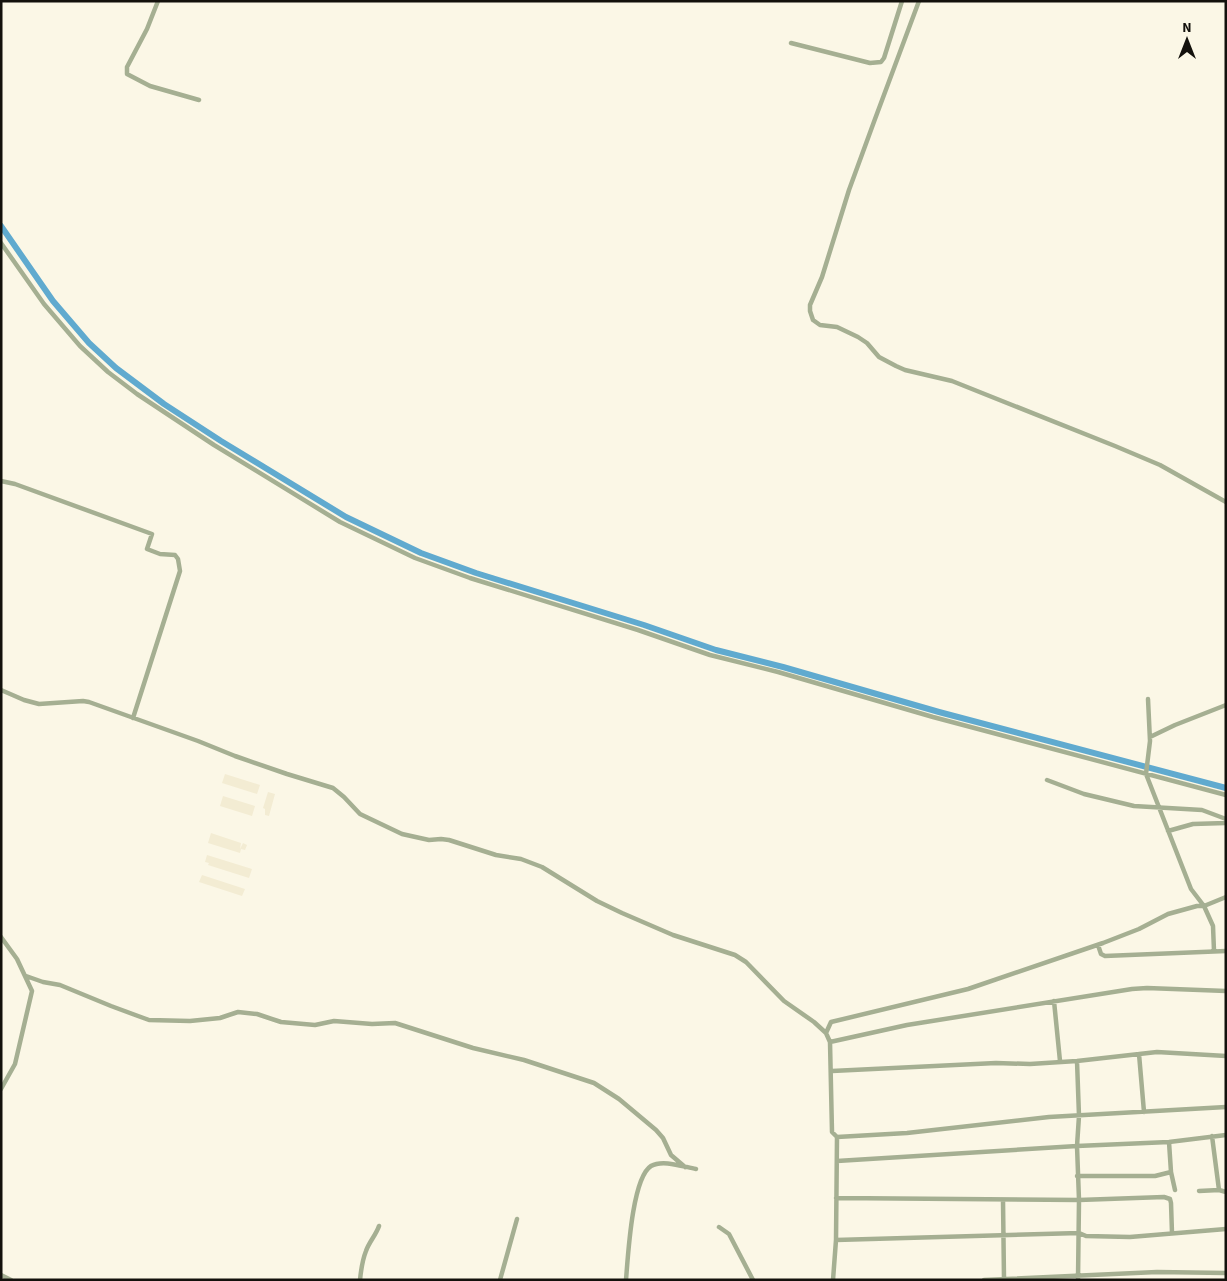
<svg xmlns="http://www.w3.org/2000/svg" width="1227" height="1281" viewBox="0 0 1227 1281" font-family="'Source Sans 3',sans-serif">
<rect width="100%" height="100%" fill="#fbf7e6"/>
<path fill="#f3ecd3" d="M225,774L260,785L257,794L222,783Z
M268,792L275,794L269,816L265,815V809L263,808Z
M223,796L255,806L252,816L220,806Z
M211,833L241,843L240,849L243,843L247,845L245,850L241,849L240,853L208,843Z
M207,855L252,869L249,878L208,865L209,863L205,862Z
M202,875L245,889L242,896L199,882Z"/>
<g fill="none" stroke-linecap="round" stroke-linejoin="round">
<path stroke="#60aacf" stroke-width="6" d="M1,226L53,301L89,343L116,368L164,404L221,441L346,517L421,553L476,573L644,625L716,650L783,667L939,712L1226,788"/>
<path stroke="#a5af92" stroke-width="4.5" d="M158,1L147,29L127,67V74L150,86L199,100
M919,1L875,119L849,190L822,277L810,305V311L813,320L820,325L837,327L858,337L867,343L879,357L896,366L905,370L952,381L1115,446L1160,465L1226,502
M791,43L870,63L881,62L884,58L902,1
M1,243L44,304L80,346L108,372L137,394L214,445L340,522L415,558L470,578L638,630L710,655L778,672L933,717L1226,795
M1,481L15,484L152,534L147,549L160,554L175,555L178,559L180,571L133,718
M1,690L24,700L39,704L83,701L89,702L198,741L235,756L287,774L333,788L344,797L360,814L402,834L429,840L441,839L449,840L496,855L521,859L542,867L597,901L622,913L673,935L735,955L746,962L784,1001L814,1022L826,1033
M1148,699L1150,741L1146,774L1191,889L1204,906L1213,926L1214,951
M1150,737L1175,725L1226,705
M1047,780L1084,794L1134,806L1202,810L1226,819
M1168,831L1193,824L1226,823
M1,937L17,959L32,991L15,1064L1,1089
M1098,945L1101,954L1105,956L1226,951
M26,976L43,982L60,985L111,1006L149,1020L190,1021L220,1018L238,1012L257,1014L281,1022L315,1025L334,1021L372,1024L395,1023L473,1048L524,1060L594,1083L619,1099L656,1130L663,1138L671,1155L685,1167
M1054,1001L1060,1061
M830,1042L907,1025L1132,989L1147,988L1226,991
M1139,1054L1144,1112
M1077,1061L1079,1116L1077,1146L1079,1200L1078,1280
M832,1071L996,1063L1030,1064L1077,1061L1157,1052L1226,1056
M1212,1136L1219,1190
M837,1137L907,1133L1049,1117L1226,1107
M1169,1142L1171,1172L1175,1190
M837,1161L1077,1146L1169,1142L1226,1135
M1077,1176H1155L1171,1172
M1199,1191L1219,1190L1226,1192
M836,1198L1079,1200L1164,1197L1170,1199L1171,1203L1172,1233
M1003,1200L1004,1279
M719,1227L729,1234L753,1280
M836,1240L1079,1233L1086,1236L1130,1237L1226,1229
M1,1275L11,1280
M360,1280C361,1270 362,1261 366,1251C369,1242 376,1235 379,1226
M500,1280L517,1219
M626,1280C628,1256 632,1178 651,1166C663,1159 684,1167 696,1169
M833,1280L836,1240L837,1137L832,1132L830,1042L826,1033L831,1022L968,989L1103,943L1139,929L1168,914L1197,906H1204L1226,897
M984,1280L1157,1272L1226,1273"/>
</g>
<rect width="1227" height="1281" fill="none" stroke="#13110c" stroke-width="5"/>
<g transform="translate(1187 40)" stroke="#fbf7e6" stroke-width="4" paint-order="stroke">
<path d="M0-4L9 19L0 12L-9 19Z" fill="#13110c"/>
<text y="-8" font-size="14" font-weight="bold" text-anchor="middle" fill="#13110c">N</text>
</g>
</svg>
